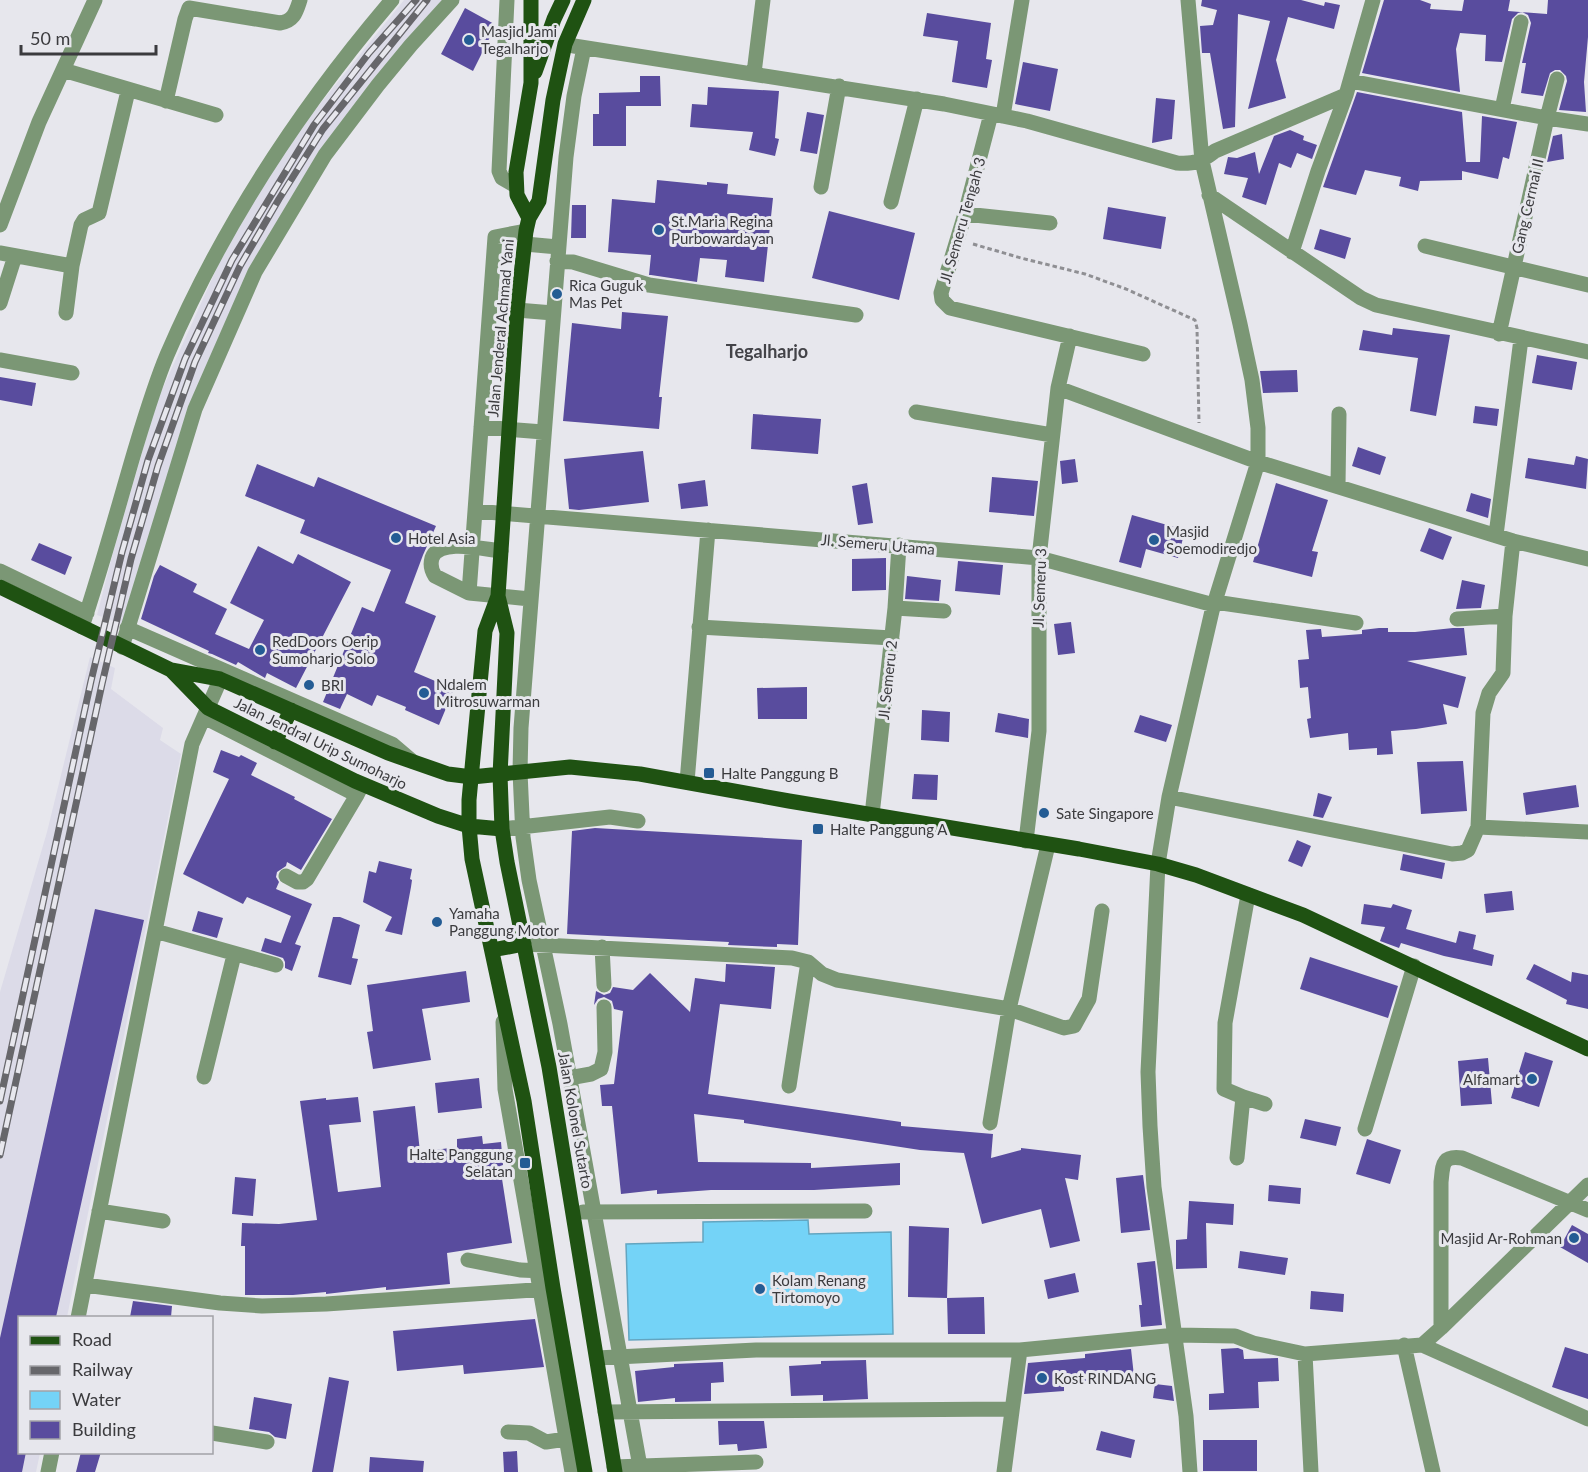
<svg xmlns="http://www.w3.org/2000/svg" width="1588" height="1472" viewBox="0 0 1588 1472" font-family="Lato,sans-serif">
<rect width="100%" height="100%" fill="#e7e7ed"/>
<path fill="#dcdbe8" d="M404,0H448L253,263L218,338L186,419L122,624L97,615L113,553L157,401L221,259L261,187L307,120Z
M90,657L115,668L111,689L163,728L160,740L181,754L67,1317L20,1318V1452L40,1453L36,1472H0V992L47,832Z"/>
<path fill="#74d3f7" stroke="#63a5c0" stroke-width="1.5" d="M808,1220L809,1234L891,1232L893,1334L629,1340L626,1244L703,1242V1222Z"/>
<path fill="#594c9e" d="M1202,0H1301L1324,6L1325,2L1340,5L1334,29L1288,17L1276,60L1286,98L1248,109L1270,21L1238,14L1235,127L1223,129L1210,53H1202L1200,26L1213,25L1217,10L1201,6Z
M1384,0H1420L1431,4L1430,9L1462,11L1464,0H1510L1508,11L1547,14L1548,0H1588V37L1584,82L1586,112L1559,110L1567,81L1566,76L1560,70H1555L1550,73L1543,96L1521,93L1526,63H1522L1531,23L1528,15L1522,12L1518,13L1512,19L1502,62L1485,61L1486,35L1460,33L1456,49L1460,92L1362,73Z
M465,8L496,25L473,71L441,54Z
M927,13L991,23L986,59L992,60L987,88L952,82L958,41L923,36Z
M1023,62L1058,69L1050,111L1015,104Z
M640,76H660L661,106H626V146H593V114H599V93L640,92Z
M708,87L779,91L775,138L779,139L775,156L749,150L753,132L690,127L692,104L707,105Z
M1357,92L1462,112L1466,162H1480L1482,116L1517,122L1509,159L1503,157L1498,179L1462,171V180L1420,181L1418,191L1399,186L1401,177L1365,170L1356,195L1323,187Z
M1156,98L1175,100L1172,139L1152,143Z
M807,112L824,115L817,154L800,151Z
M1290,130L1304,136L1303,140L1317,145L1312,159L1297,153L1291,168L1279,163L1266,205L1242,197L1248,178L1224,174L1228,157L1237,158L1255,152L1259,174L1274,136Z
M1562,134L1564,159L1547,162L1553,136Z
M657,180L707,185V182L728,184L727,194L773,198L764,282L725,277L727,260L700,258L697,282L651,275H649L651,255L608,252L612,199L655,203Z
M572,205H586V238H571Z
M1108,207L1166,217L1161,249L1103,239Z
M829,211L915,233L899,300L812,278Z
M1320,229L1351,238L1345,259L1314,249Z
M622,312L668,316L659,397H662L659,429L563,421L572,323L621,329Z
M1393,328L1450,335L1436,416L1410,411L1418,358L1359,350L1363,330L1392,335Z
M1537,355L1577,362L1572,390L1532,383Z
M1297,370L1298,392L1263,393L1260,371Z
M0,377L36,383L32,406L0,400Z
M1475,406L1499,409L1497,426L1473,423Z
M753,414L821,419L818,454L751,449Z
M1358,447L1386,457L1380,475L1352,466Z
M643,451L649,502L579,510L569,509L564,459Z
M1576,456L1588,459L1586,489L1525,478L1528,458L1574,465Z
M1075,459L1078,482L1062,484L1060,461Z
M257,464L314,487L318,477L436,526L423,555L405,603L436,616L414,672L454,689L439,725L405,710L406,707L377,695L372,706L347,694L340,709L323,702L362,607L374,612L391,570L300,533L305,520L245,496Z
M992,477L1038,481L1034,516L989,512Z
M705,480L708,506L681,509L678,484Z
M867,483L873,523L858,525L852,486Z
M1276,483L1328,500L1312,551L1318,552L1312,577L1253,562Z
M1471,493L1491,499L1488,518L1466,511Z
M1132,515L1185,530L1178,558L1146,549L1141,568L1119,562Z
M1429,528L1452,537L1443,560L1420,551Z
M39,543L72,557L65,575L31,560Z
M258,546L293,564L298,554L351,582L296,688L267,673L265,678L238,662L236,665L212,654L208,653L209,651L141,619L154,576L160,565L197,584L193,592L227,609L215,634L249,649L264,620L230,603Z
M886,558V590L852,591V559Z
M958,561L1003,565L1000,595L955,591Z
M907,576L941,580L939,601L905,599Z
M1462,580L1485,585L1481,608L1456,609Z
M1071,622L1075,653L1058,655L1054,624Z
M1379,628H1388V632H1415L1453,628H1464L1467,655L1407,661L1466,677L1458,708L1443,704L1447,724L1416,729L1391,731L1393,754L1377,755V748L1349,750L1348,733L1310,738L1307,719L1311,718L1308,687L1300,688L1298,660L1309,659L1306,630L1321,629L1322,637L1362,634V630Z
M807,687V719H758L757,688Z
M922,710L950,712L949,742L921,740Z
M998,713L1029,719L1028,738L995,732Z
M1140,715L1172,725L1166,742L1134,732Z
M221,750L239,757L241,755L257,763L251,775L295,797L294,799L332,819L301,870L287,862L286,866L277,872L276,877L279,882L276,889L312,904L295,944L301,946L292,971L285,968V962L283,958L261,951L265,938L281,943L291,916L247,897L243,904L183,874L229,779L213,772Z
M1463,761L1467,811L1421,814L1417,762Z
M914,774L938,775L937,800L912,799Z
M1576,785L1579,807L1526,815L1523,793Z
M1318,793L1332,797L1323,818L1313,816Z
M595,828L802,840L798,945L777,944V947L728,945L729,942L567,934L572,831Z
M1297,840L1311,846L1302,867L1288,861Z
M1403,854L1445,863L1442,879L1400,870Z
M379,861L412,869L410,879L412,880L411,887L402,935L385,931L392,917L363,902L369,871L376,873Z
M1512,891L1514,910L1486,913L1484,894Z
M1364,904L1391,908L1393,904L1412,910L1406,929L1456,943L1459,931L1476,935L1473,949L1494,955L1492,966L1444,956L1401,943L1399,948L1380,941L1385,927L1361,924Z
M95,909L144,920L56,1317H20V1452H26L22,1472H0V1338Z
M198,911L223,918L217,938L192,931Z
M333,917H340L360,925L352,958L358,959L351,985L318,977Z
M1310,957L1398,986L1388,1018L1300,989Z
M726,964L775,967L771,1009L720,1004L708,1094L901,1122V1126L993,1134L991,1158L1021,1150V1148L1081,1155L1078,1180L1065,1178L1080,1241L1050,1248L1041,1209L982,1224L964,1153L920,1150L744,1123V1120L694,1114L698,1162L811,1163V1168L900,1163V1185L814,1190H711L657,1194V1190L621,1194L612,1106H602L600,1085L614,1084L623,1011L614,1009L612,1001L604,997L598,999L594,1005L596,991L604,995L610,993L613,987L633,990L650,973L690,1012L695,978L725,982Z
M1534,964L1571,982L1572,972L1588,975V1009L1566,1004L1567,1000L1526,979Z
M466,971L470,1002L422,1009L431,1060L373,1069L367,1032L373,1031L367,985Z
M1525,1052L1553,1061L1539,1107L1511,1098Z
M1488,1058L1492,1104L1461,1106L1458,1061Z
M479,1078L482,1108L438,1113L435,1083Z
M358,1097L361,1122L329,1125L338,1192L381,1187L373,1111L415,1106L420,1152L457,1147V1139L482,1136L483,1144L501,1142L503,1165L500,1166L512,1243L447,1253L450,1284L386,1290V1287L326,1294V1292L293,1295H245V1246H241L242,1223L279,1224L317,1220L300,1101L326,1098V1100Z
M1305,1119L1341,1127L1336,1146L1300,1138Z
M1367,1139L1401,1150L1390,1184L1356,1174Z
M1143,1175L1150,1230L1121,1233L1116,1178Z
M235,1177L256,1179L253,1216L232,1214Z
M1269,1185L1301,1188L1300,1204L1268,1201Z
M1189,1201L1234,1204L1233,1225L1206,1223L1207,1268L1176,1269V1240L1187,1239Z
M1572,1225L1588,1234V1263L1560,1247Z
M909,1226L949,1228L947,1298L908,1297Z
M1240,1251L1288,1258L1285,1275L1238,1268Z
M1155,1261L1162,1325L1141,1327L1139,1305H1142L1137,1263Z
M1075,1273L1079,1292L1048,1299L1044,1280Z
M1311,1291L1344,1294L1343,1312L1310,1309Z
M984,1297L985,1334H948L947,1298Z
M133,1301L172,1306L171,1317H130Z
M535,1319L544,1367L464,1374L463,1365L397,1371L393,1331Z
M1565,1347L1588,1354V1399L1552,1387Z
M1238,1348L1243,1350L1244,1359L1278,1358L1279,1381L1258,1382L1259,1408L1209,1410V1394L1224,1393L1221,1349Z
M1131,1349L1134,1376L1064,1383V1391L1024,1394L1028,1363L1085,1358V1354Z
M866,1360L868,1399L823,1401V1395L791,1396L789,1366L821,1364V1361Z
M723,1362L724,1382L711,1383V1401L675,1402V1398L638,1402L635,1371L674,1367V1364Z
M329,1377L349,1381L333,1472H312Z
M1155,1384L1172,1386L1174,1401L1153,1398Z
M254,1397L292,1404L286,1439L275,1437L269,1432L249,1429Z
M718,1421H764L767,1448L738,1451L737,1444L719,1445Z
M1101,1431L1135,1440L1131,1458L1096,1450Z
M1203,1440H1257V1471H1203Z
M517,1451L518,1472H504L503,1452Z
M81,1452H101L95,1472H76Z
M370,1457L424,1461L423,1472H369Z"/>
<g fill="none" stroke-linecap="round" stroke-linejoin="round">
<path stroke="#8f8f93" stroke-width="3" stroke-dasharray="4.5 3" stroke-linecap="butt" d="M973,244L1021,258L1085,274L1126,289L1195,320L1197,328L1199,423"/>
<path stroke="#7b9775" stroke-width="15" d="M507,0L499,171L502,178L516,186
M1188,0L1202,161L1240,324L1252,380L1258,428V462L1212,611L1169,797L1158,864L1148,1072L1150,1126L1154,1187L1186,1416L1190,1472
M574,46L944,104L1027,121L1177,163C1195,164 1201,162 1215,151L1346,95
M584,48L574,96L566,157L521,728L520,772L523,837L529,880L560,1024L641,1472
M63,70L216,115
M754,73L763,0
M1350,81L1547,118L1588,124
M166,101L185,19L189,8L280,23C294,21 296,12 300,0
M1502,109L1521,22
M991,114L965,214L941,293L942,300L950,308L1143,354
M1003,116L1022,0
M821,187L839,86
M1209,195L1361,298L1376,305L1588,352
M891,202L917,99
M965,214L1050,223
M0,225L39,122L95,0
M526,231L495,237L469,593L530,599
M525,244L558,247
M1425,246L1588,285
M1292,252L1318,171L1346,95L1373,0
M0,253L72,266
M557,261L573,262L649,285L856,315
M0,303L15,256
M517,310L553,313
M66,313L72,266L81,225L84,220L99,213L128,91
M1499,334L1547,118L1557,79
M0,360L72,373
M1058,388L1258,462L1513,541L1588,559
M916,412L1052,435
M481,427L543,432
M1338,486L1339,414
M475,511L1039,558L1214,605
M1496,535L1521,339
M0,571L87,613
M469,593L435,576C431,570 430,565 432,558C439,538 483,549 501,551
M1215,602L1356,623
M895,608L944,611
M1457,619L1505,616
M82,627C101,570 117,511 134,453C144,420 154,386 167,355C223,224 300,108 392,0
M699,627L892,638
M127,628L392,744L412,761
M122,647L195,409L255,272L325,155L378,85L411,45L452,0
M204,717L357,795L362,785
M687,782L708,530
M1169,797L1452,854L1462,853L1468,850L1478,827L1483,713L1489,693L1503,673L1505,616L1513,541
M872,815L895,608L899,545
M1478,827L1588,832
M502,829L610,817L638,821
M1026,841L1039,731V558L1058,388L1070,336
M286,876L297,882H303L307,879L357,795
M155,931L192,744L224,671
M524,944L792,958L808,962L822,974L837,980L1009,1009L1064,1028L1074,1026L1089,999L1102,911
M602,947L604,985
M503,1022L505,1089L572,1472
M204,1077L234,955
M569,1078L591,1074L601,1069L605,1052L604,1007
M789,1086L808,962
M1243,1097L1265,1104
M990,1123L1009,1009L1048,845
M1365,1129L1414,966
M1237,1158L1243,1097L1224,1089L1225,1023L1248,895
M99,1211L163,1221
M583,1212L865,1211
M468,1260L520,1270L544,1271
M85,1285L220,1303L262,1306L326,1304L548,1289
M78,1318L155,931L276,965
M1441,1328V1182C1443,1166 1441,1155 1462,1158L1588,1210
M1404,1345L1433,1472
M1422,1345L1441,1328L1588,1185
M1305,1354L1311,1472
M597,1358L756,1350H1020L1176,1335L1235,1336L1253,1343L1305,1354L1422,1345L1588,1419
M605,1412L1012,1409
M508,1432L529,1433L546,1442L566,1439
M212,1433L267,1442
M614,1467L756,1462
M48,1472L52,1452
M1004,1472L1020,1350"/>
<path stroke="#1f5212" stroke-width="15" d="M584,0L565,44L553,100L539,201L529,218L526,231L517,310L498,596L507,633L500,775L502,829L507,862L549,1067L615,1472
M535,72L554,19L563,0
M529,218L517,195L516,172L531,83V0
M0,587L171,670L220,679L388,753L448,774L472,777L570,767L640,774L789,801L1079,849L1158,864L1196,875L1303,915L1588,1049
M498,596L485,631L469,800V826L472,859L524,1101L553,1288L585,1472
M171,670L208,708L355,781L438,816L469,826L502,829
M275,742L291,710
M492,950L524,944"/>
<g stroke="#67676b" stroke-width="7">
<path id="rail" d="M0,1101L91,681L122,552L148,460L185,359L232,260L314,125L369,53L416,0
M0,1155L102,684L131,559L158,466L195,362L240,266L279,199L323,129L427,0"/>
</g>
<use href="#rail" stroke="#e7e7ed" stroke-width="4.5" stroke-dasharray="14" stroke-linecap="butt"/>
</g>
<g fill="#245c94" stroke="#e7e7ed" stroke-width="2">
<circle cx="469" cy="40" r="6"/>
<circle cx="659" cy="230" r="6"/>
<circle cx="557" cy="294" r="6"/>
<circle cx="396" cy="538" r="6"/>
<circle cx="1154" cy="540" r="6"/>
<circle cx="260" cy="650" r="6"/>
<circle cx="309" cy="685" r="6"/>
<circle cx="424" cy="693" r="6"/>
<rect x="703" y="767" width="12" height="12" rx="3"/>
<circle cx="1044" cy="813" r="6"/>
<rect x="812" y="823" width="12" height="12" rx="3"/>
<circle cx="437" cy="922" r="6"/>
<circle cx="1532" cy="1079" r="6"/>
<rect x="519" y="1157" width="12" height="12" rx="3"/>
<circle cx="1574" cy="1238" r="6"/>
<circle cx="760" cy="1289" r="6"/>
<circle cx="1042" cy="1378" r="6"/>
</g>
<g text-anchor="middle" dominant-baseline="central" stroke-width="6" stroke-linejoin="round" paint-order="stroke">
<g font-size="15" fill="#3b3b3e" stroke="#e7e7ed" text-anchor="start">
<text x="481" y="31">Masjid Jami<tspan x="481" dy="17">Tegalharjo</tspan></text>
<text x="671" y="221">St.Maria Regina<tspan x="671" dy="17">Purbowardayan</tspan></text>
<text x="569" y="285">Rica Guguk<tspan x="569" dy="17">Mas Pet</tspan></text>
<text x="1166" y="531">Masjid<tspan x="1166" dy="17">Soemodiredjo</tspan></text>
<text x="408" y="538">Hotel Asia</text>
<text x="272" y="641">RedDoors Oerip<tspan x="272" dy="17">Sumoharjo Solo</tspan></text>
<text x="436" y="684">Ndalem<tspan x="436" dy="17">Mitrosuwarman</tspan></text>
<text x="321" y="685">BRI</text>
<text x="721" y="773">Halte Panggung B</text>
<text x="1056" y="813">Sate Singapore</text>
<text x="830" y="829">Halte Panggung A</text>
<text x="449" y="913">Yamaha<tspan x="449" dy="17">Panggung Motor</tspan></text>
<text x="1520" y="1079" text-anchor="end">Alfamart</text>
<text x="513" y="1154" text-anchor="end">Halte Panggung<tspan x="513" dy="17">Selatan</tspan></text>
<text x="1562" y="1238" text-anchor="end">Masjid Ar-Rohman</text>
<text x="772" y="1280">Kolam Renang<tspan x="772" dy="17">Tirtomoyo</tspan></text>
<text x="1054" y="1378">Kost RINDANG</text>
</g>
<g font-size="15" fill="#3b3b3e" stroke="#e7e7ed">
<text transform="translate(1527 206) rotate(-77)">Gang Cermai II</text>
<text transform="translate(962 220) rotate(-74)">Jl. Semeru Tengah 3</text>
<text transform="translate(500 328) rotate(-85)">Jalan Jenderal Achmad Yani</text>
<text transform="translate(878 544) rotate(5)">Jl. Semeru Utama</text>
<text transform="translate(1039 588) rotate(-88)">Jl. Semeru 3</text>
<text transform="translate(887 680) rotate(-84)">Jl. Semeru 2</text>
<text transform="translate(321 743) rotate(26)">Jalan Jendral Urip Sumoharjo</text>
<text transform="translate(576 1120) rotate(80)">Jalan Kolonel Sutarto</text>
</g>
<g font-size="18" font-weight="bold" fill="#434348" stroke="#e7e7ed">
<text x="767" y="351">Tegalharjo</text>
</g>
</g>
<rect x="18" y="1316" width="195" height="138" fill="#e7e7ed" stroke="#a2a2a7" stroke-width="1.5"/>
<rect x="30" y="1336" width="30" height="9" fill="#1f5212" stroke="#a2a2a7" stroke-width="1.5"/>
<text x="72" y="1346" font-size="18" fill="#3b3b3e">Road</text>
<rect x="30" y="1366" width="30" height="9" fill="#67676b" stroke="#a2a2a7" stroke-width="1.5"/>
<text x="72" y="1376" font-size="18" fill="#3b3b3e">Railway</text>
<rect x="30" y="1391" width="30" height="18" fill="#74d3f7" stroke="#a2a2a7" stroke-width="1.5"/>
<text x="72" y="1406" font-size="18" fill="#3b3b3e">Water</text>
<rect x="30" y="1421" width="30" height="18" fill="#594c9e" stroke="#a2a2a7" stroke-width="1.5"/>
<text x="72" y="1436" font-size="18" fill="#3b3b3e">Building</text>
<path d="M21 45v9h135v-9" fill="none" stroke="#3b3b3e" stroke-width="3"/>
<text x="30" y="45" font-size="18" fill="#3b3b3e" stroke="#e7e7ed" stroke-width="4.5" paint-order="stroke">50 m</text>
</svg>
